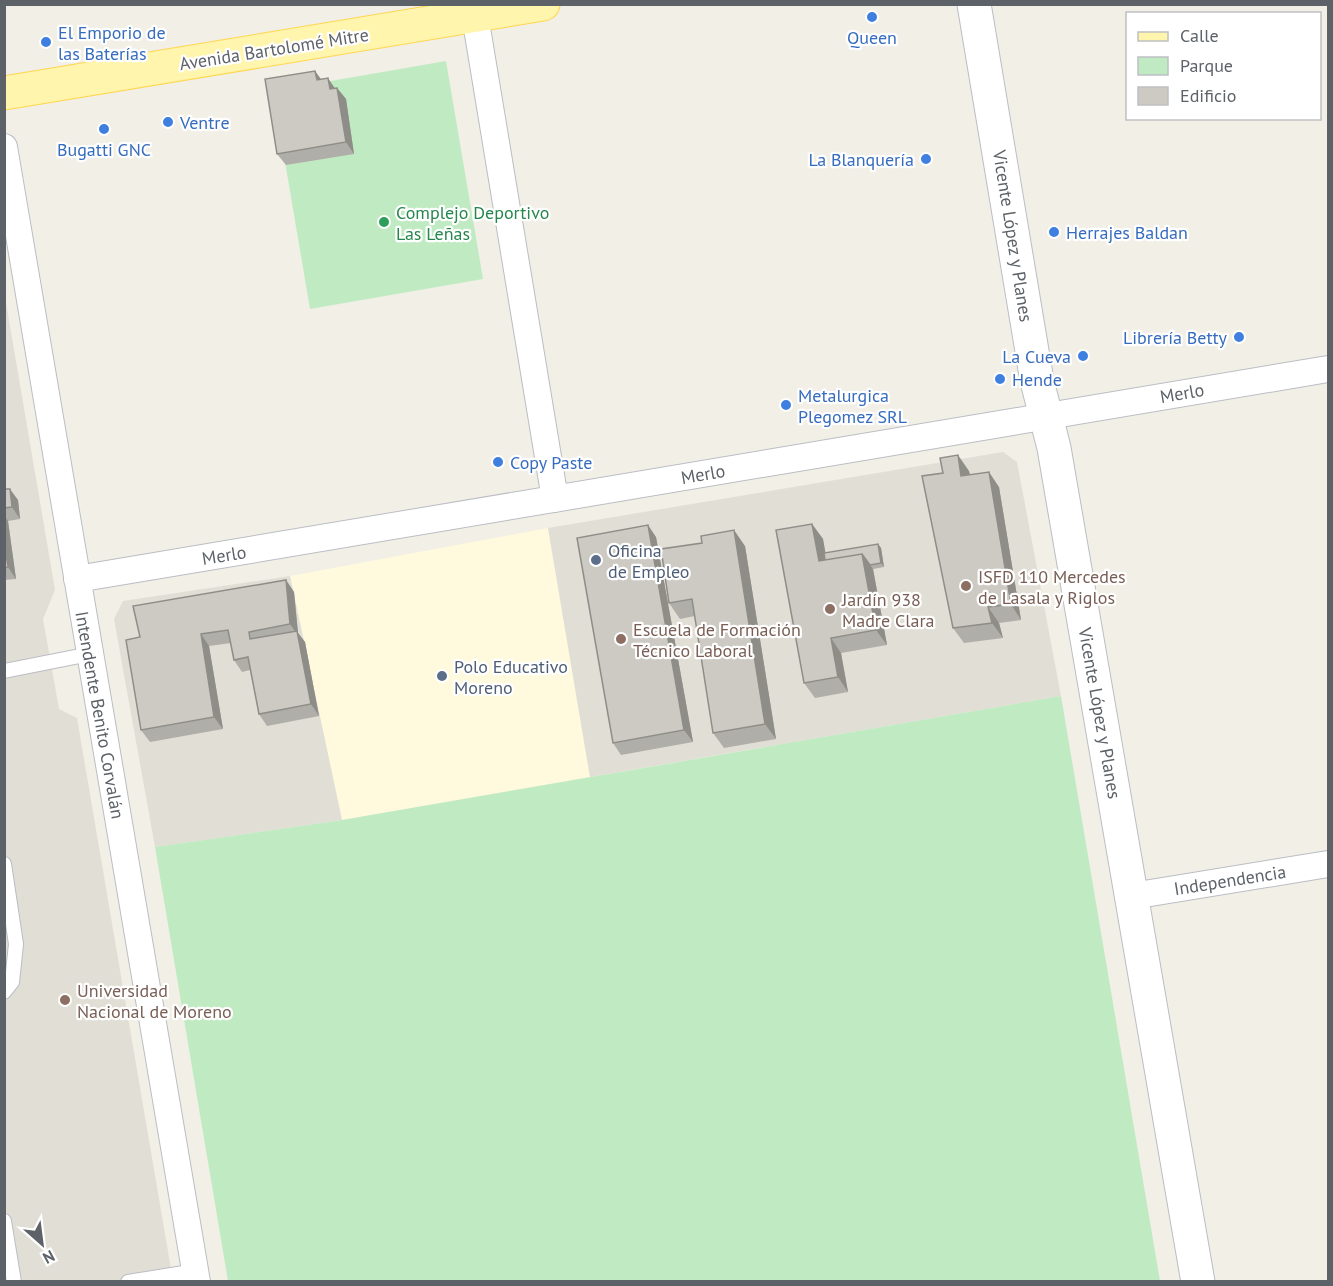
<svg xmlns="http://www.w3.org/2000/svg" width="1333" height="1286" viewBox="0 0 1333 1286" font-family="'PT Sans',sans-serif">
<rect width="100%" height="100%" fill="#f1efe6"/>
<path fill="#fff9dd" d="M548,528L590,777L342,820L290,576Z"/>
<path fill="#e1ded5" d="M4,291L55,590L43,619L59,709L77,718L173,1281H5Z
M1003,452L1017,462L1061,696L590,777L548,528Z
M290,576L342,820L155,847L114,619L123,601Z"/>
<path fill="#c0ebc2" d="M446,61L483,279L310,309L273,91Z
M1061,696L1160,1281H228L155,847L342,820Z"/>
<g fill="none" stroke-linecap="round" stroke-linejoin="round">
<g stroke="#babec3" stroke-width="16">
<path id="service" d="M4,671L90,654
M4,864L16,944L12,982L4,992
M4,1221L14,1282
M128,1282L196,1271"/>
</g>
<g stroke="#babec3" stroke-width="28">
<path id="minor" d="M473,4L555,499
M4,147L197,1282
M77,579L1328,369
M1132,896L1328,864"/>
</g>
<g stroke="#babec3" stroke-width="35">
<path id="tertiary" d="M974,4L1037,381L1054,448L1198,1282"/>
</g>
<g stroke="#ffd651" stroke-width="35">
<path id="primary" d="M4,93L543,4"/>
</g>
<use href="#service" stroke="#fff" stroke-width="14"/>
<use href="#minor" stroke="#fff" stroke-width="26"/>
<use href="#tertiary" stroke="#fff" stroke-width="33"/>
<use href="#primary" stroke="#fff5ad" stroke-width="33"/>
</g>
<path fill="#afaea8" d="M315,71L321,80L335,88H337L346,99L354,154L286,165L277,154Z
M969,471L970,474L999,487L1021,620L999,623L1003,638L964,643L953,628Z
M4,482L5,489L18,500L20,519L8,521L16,579L4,580Z
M812,524L823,539L825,553L878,544L881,548L884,567L873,569L887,645L841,653L848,692L815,698L804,683Z
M656,537L693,742L621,755L613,743Z
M745,546L776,739L724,748L713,733L695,616L680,619L669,603Z
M286,580L294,592L298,633L305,642L319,716L267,726L259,714L250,670L242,672L234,660L231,643L209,646L223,729L150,742L141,730L140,637Z"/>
<path fill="#8f8d88" d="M315,71L323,82L317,80Z
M328,78L336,90L330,89Z
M337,88L346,99L354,154L346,142Z
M958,455L969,471L972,491L961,476Z
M989,472L999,487L1021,620L1011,604Z
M10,489L18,500L20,519L12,507Z
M4,515L8,521L16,579L8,567L4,543Z
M812,524L823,539L829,572L819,561Z
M648,525L656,537L693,742L684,730Z
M734,530L745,546L776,739L765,724Z
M878,544L881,548L884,567L881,563Z
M862,554L873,569L887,645L876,630Z
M286,580L294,592L298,633L305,642L319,716L311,704L297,634L290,624Z
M988,607L999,623L1003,638L992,623Z
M201,634L209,646L223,729L214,717Z
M831,638L841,653L848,692L838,677Z"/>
<path fill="#cccac3" stroke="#8f8d88" stroke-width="1.5" d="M315,71L317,80L328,78L330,89L337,88L346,142L277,154L265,79Z
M958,455L961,476L989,472L1011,604L988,607L992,623L953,628L922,476L943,473L940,458Z
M4,489H10L12,507L4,508Z
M812,524L819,561L862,554L876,630L831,638L838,677L804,683L776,530Z
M648,525L684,730L613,743L577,538Z
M734,530L765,724L713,733L692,599L669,603L661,549L702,543L701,536Z
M4,543L8,567L4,568Z
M878,544L881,563L870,565L862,554L825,560L824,553Z
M286,580L290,624L249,632L250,639L297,631L311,704L259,714L248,657L234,660L228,630L201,634L214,717L141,730L126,640L140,637L133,606Z"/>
<g fill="#3f7fe0" stroke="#fff" stroke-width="2">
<circle cx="872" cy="17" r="6"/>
<circle cx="46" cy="42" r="6"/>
<circle cx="168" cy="122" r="6"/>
<circle cx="104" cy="129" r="6"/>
<circle cx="926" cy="159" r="6"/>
<circle cx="1054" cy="232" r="6"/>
<circle cx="1239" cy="337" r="6"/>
<circle cx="1083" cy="356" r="6"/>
<circle cx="1000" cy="379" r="6"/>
<circle cx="786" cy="405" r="6"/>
<circle cx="498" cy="462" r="6"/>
</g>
<circle fill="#2e9e5b" stroke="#fff" stroke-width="2" cx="384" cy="222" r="6"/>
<g fill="#5c6f8a" stroke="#fff" stroke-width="2">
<circle cx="596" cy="560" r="6"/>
<circle cx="442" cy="676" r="6"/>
</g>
<g fill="#8d6e63" stroke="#fff" stroke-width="2">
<circle cx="966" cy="586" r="6"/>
<circle cx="830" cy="609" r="6"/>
<circle cx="621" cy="639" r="6"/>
<circle cx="65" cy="1000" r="6"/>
</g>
<g text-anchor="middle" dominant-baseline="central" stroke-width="4.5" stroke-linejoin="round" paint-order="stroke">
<g font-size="18" fill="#366cbe" stroke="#fff" text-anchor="start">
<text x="58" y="32">El Emporio de<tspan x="58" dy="21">las Baterías</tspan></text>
<text x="872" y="37" text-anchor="middle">Queen</text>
<text x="180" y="122">Ventre</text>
<text x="104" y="149" text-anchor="middle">Bugatti GNC</text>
<text x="914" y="159" text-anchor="end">La Blanquería</text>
<text x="1066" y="232">Herrajes Baldan</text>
<text x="1227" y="337" text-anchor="end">Librería Betty</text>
<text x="1071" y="356" text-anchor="end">La Cueva</text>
<text x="1012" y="379">Hende</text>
<text x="798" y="395">Metalurgica<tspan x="798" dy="21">Plegomez SRL</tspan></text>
<text x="510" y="462">Copy Paste</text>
</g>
<g font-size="18" fill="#5d6268" stroke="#fff">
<text transform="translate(274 49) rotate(-9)">Avenida Bartolomé Mitre</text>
<text transform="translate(1013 236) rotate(81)">Vicente López y Planes</text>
<text transform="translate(1182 393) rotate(-10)">Merlo</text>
<text transform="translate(703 474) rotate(-10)">Merlo</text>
<text transform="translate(224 555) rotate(-9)">Merlo</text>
<text transform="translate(1100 713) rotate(80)">Vicente López y Planes</text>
<text transform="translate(100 715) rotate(80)">Intendente Benito Corvalán</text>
<text transform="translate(1230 880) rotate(-9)">Independencia</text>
</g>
<g font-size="18" fill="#27864d" stroke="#fff" text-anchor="start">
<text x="396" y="212">Complejo Deportivo<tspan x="396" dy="21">Las Leñas</tspan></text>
</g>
<g font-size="18" fill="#4e5e75" stroke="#fff" text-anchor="start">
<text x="608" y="550">Oficina<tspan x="608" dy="21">de Empleo</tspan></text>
<text x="454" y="666">Polo Educativo<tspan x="454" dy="21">Moreno</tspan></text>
</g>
<g font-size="18" fill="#785e54" stroke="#fff" text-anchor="start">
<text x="978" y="576">ISFD 110 Mercedes<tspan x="978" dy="21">de Lasala y Riglos</tspan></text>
<text x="842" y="599">Jardín 938<tspan x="842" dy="21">Madre Clara</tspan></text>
<text x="633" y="629">Escuela de Formación<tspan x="633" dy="21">Técnico Laboral</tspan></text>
<text x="77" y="990">Universidad<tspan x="77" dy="21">Nacional de Moreno</tspan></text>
</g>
</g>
<rect width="1333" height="1286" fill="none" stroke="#5d6268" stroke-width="12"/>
<rect x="1126" y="12" width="195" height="108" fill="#ffffff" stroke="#bec0c3" stroke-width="1.5"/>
<rect x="1138" y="32" width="30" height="9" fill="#fff5ad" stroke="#bec0c3" stroke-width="1.5"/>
<text x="1180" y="42" font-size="18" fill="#5d6268">Calle</text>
<rect x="1138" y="57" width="30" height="18" fill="#c0ebc2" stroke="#bec0c3" stroke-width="1.5"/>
<text x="1180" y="72" font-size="18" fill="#5d6268">Parque</text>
<rect x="1138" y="87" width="30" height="18" fill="#cccac3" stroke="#bec0c3" stroke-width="1.5"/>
<text x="1180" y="102" font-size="18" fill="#5d6268">Edificio</text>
<g transform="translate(42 1244) rotate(152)" stroke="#ffffff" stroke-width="4.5" paint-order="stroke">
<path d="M0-4.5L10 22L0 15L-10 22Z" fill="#5d6268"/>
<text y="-9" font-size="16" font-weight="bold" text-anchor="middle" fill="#5d6268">N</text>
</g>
</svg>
